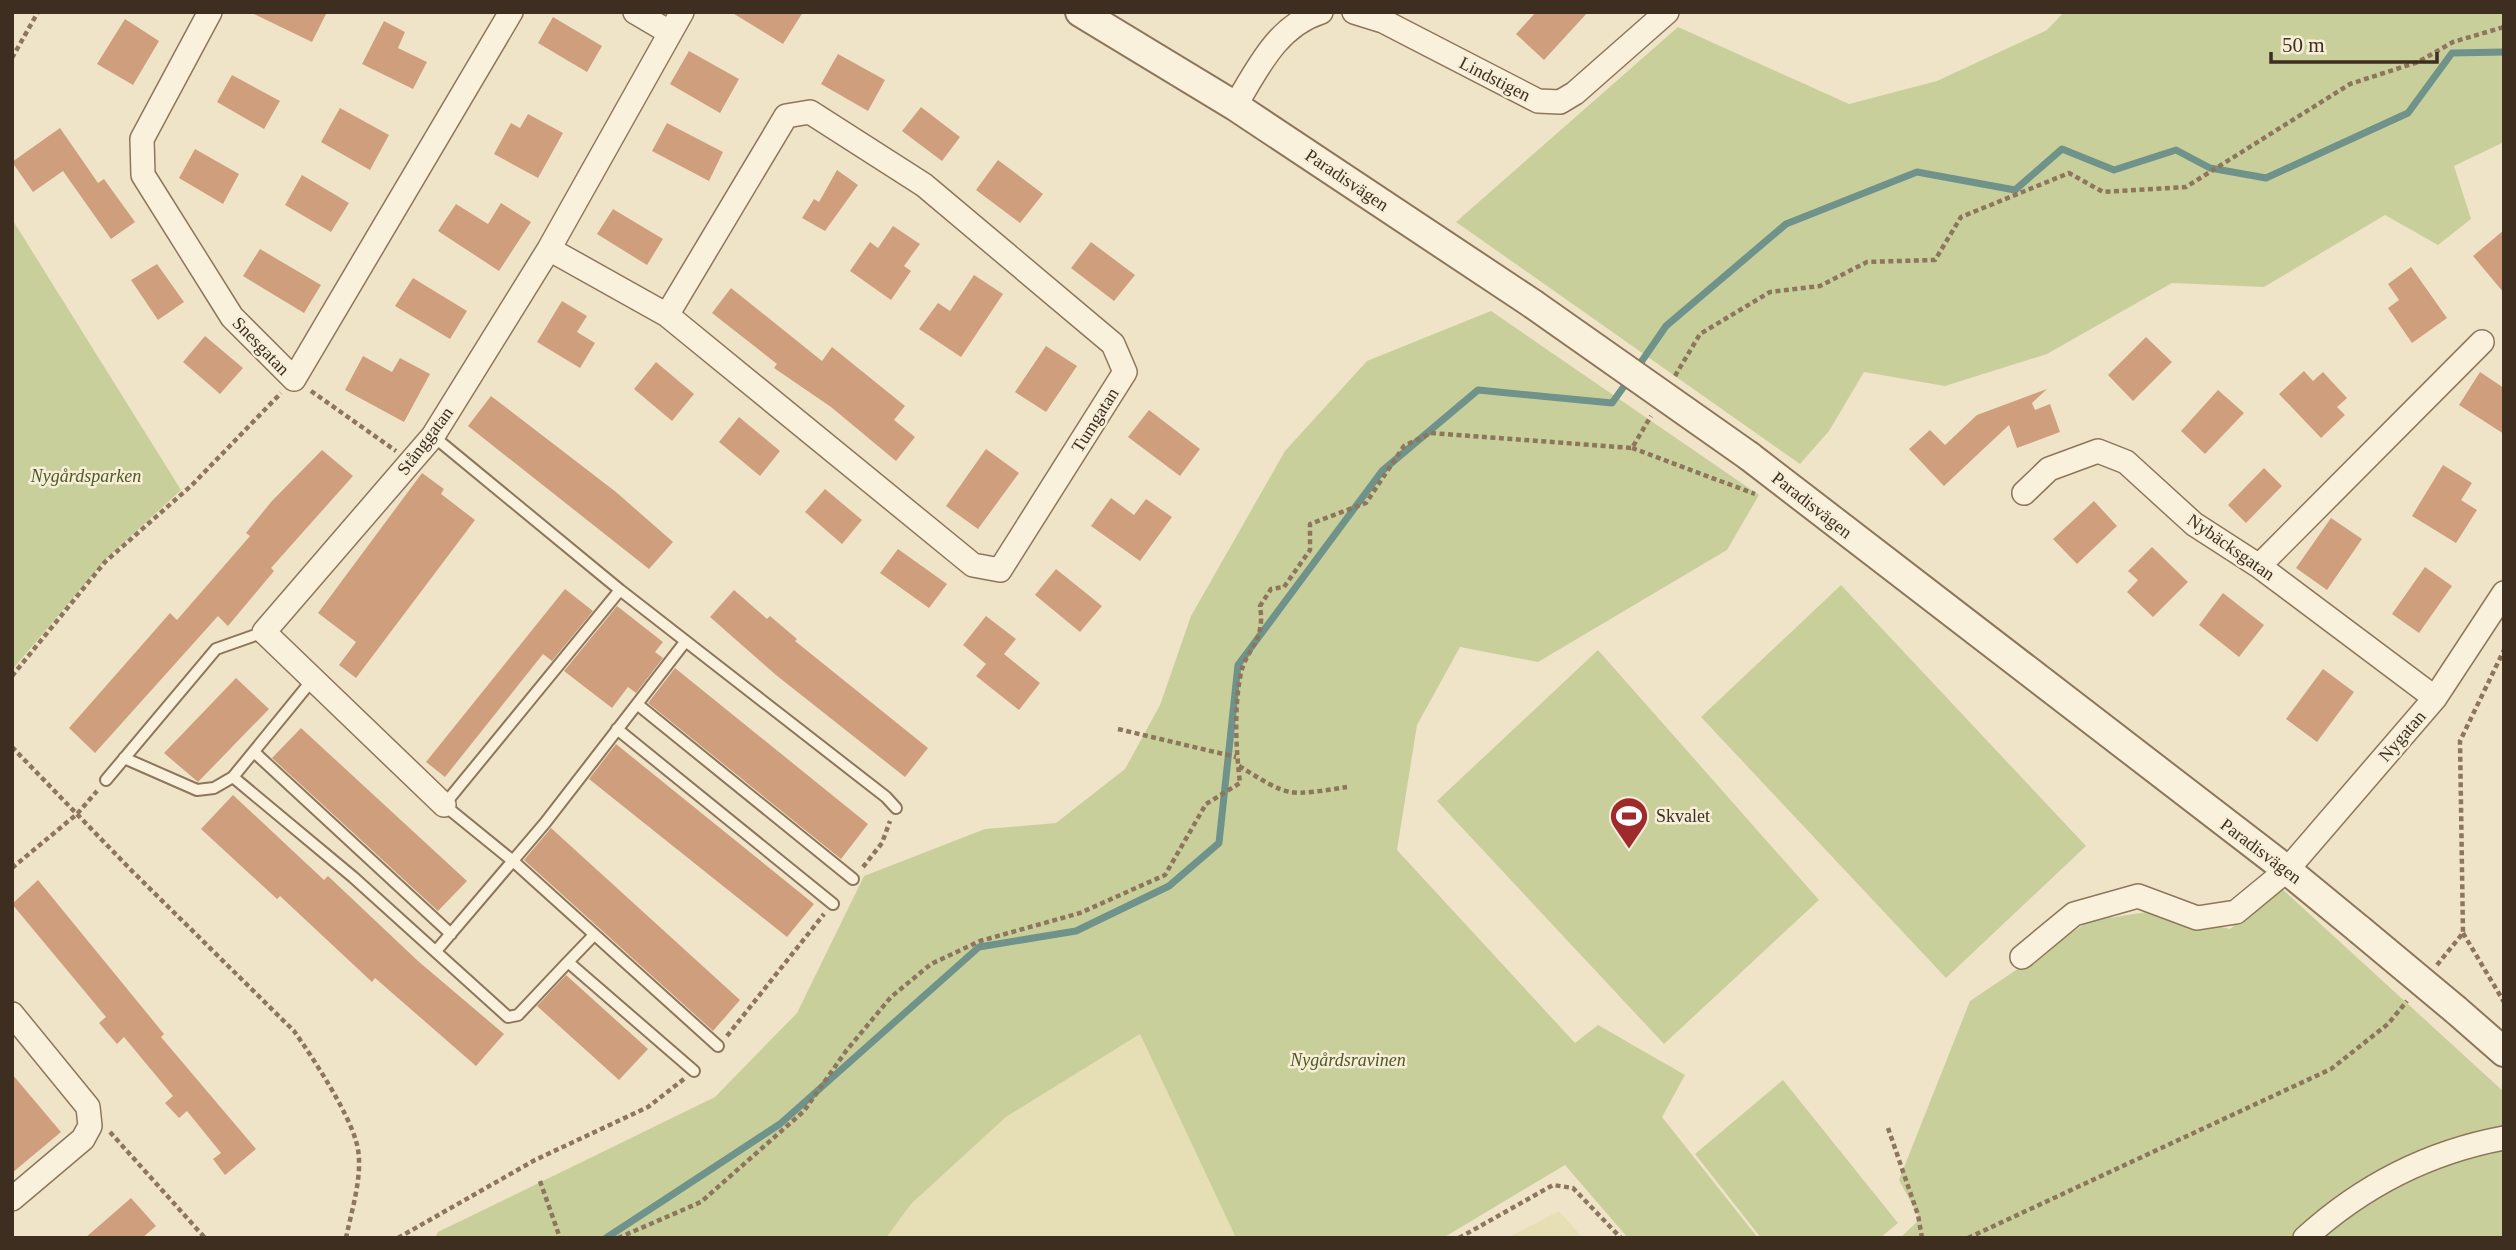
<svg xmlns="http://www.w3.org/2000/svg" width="2516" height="1250" viewBox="0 0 2516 1250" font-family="Georgia,serif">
<rect width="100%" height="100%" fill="#f0e4c8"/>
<path fill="#e6deb5" d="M1140,1034L1236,1238H886L911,1204L1006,1117Z
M1559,1211L1583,1238H1507Z"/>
<path fill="#c9cf9b" d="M2064,12H2504V142L2454,166L2471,219L2438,245L2385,215L2264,287L2172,283L2047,354L1945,386L1864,372L1829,431L1800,464L1456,222L1678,27L1849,104L1937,81L2047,30Z
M12,219L181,490L107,558L12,670Z
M1491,311L1759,495L1727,550L1538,662L1460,647L1417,725L1397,850L1575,1043L1598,1025L1685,1075L1662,1117L1758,1238H1628L1565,1165L1443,1238H1236L1140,1034L1006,1117L911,1204L886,1238H435L438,1232L715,1097L797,1013L864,876L985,829L1056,823L1125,769L1160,705L1191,616L1285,451L1367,361Z
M1841,585L2086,846L1946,978L1701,717Z
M1598,650L1819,900L1664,1044L1437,801Z
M2280,887L2504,1092V1238H1900L1920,1219L1899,1180L1970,1001L2089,921L2153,911L2230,929Z
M1783,1080L1898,1223L1880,1238H1761L1695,1154Z"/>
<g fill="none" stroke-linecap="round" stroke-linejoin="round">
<path stroke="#6f938a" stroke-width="7" d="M1637,368L1666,326L1786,224L1917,172L2015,190L2062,149L2114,170L2176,150L2210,168L2266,178L2408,113L2452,53L2504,52
M606,1238L780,1124L979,947L1076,931L1169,886L1219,843L1238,665L1382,471L1478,390L1612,403L1630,378"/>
</g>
<path fill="#cf9f7d" d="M250,12H327L312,42Z
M731,12H803L783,44Z
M1536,12H1588L1544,60L1516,34Z
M553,17L602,46L587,72L538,43Z
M125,19L159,41L133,85L97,64Z
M384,21L405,32L398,48L427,62L413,89L362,64Z
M689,51L739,79L720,113L670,84Z
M838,54L885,80L868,111L821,84Z
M232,75L280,101L264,129L217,102Z
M921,107L960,137L942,161L902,131Z
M340,108L389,135L370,170L321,142Z
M528,114L563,133L538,178L494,154L511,123L520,128Z
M667,123L723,152L709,181L652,151Z
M60,128L98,183L104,179L135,222L111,239L63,171L33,192L12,162Z
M195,149L239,174L223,204L179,178Z
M998,160L1043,194L1020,223L976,190Z
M837,170L858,185L825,231L802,218L814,199L819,202Z
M302,175L349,203L331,232L285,205Z
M501,203L531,222L499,271L438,231L456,204L488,224Z
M613,209L663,239L647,265L597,234Z
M893,226L920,244L904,266L911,271L891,300L850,271L870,242L878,248Z
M2504,230V293L2473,256Z
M1091,242L1135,275L1114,301L1071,268Z
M260,249L321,285L304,313L243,276Z
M157,264L184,302L158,320L131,280Z
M2411,267L2447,318L2412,343L2388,308L2399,300L2388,284Z
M974,275L1003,294L961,357L919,329L938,303L950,311Z
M413,278L467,311L450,339L395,306Z
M731,288L822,361L832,347L905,406L894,420L915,437L896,461L831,407L774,368L777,364L712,313Z
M562,301L587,316L577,332L595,343L580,368L537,342Z
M205,336L243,368L220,394L183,362Z
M2146,337L2172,362L2133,401L2108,375Z
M1046,346L1077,366L1046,412L1015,392Z
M363,356L392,372L400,358L430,374L404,422L345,390Z
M656,362L694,394L672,421L634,389Z
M2304,371L2313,381L2323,372L2347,398L2337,407L2345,415L2321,438L2279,394Z
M2480,372L2504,388V434L2459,405Z
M2047,389L2032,403L2035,410L2050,404L2060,432L2017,448L2009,425L1944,486L1909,449L1930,430L1945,445L1977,415Z
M2218,390L2244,413L2205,454L2181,431Z
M491,396L616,492L673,542L649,569L468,426Z
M1149,410L1200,449L1180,476L1128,437Z
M739,417L780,451L760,476L719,442Z
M986,449L1019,473L978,529L946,506Z
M322,450L353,476L271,568L274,571L228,626L218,616L95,753L69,728L170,613L177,620L250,536L246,533L271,502Z
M2443,465L2472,483L2461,500L2477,510L2456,543L2412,516Z
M2264,468L2282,486L2246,523L2228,505Z
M422,473L444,489L441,494L475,520L356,678L339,665L356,642L318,613Z
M825,489L862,520L842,544L805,512Z
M1111,498L1134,515L1146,499L1172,517L1140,561L1091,526Z
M2094,501L2117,526L2077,564L2053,539Z
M2331,518L2362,539L2327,590L2296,568Z
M2152,547L2188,582L2153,617L2127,592L2138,580L2128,571Z
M898,549L947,584L929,608L880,573Z
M2425,567L2452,586L2419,633L2392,614Z
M1056,569L1102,606L1080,632L1035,595Z
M565,589L593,611L552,661L543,654L445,777L426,762Z
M734,590L767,619L770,616L797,639L795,641L928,748L905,777L776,675L710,617Z
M2223,593L2264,625L2239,657L2199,625Z
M617,606L663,642L655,652L663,658L636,693L628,687L612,708L564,671Z
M986,616L1016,639L1004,654L1040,683L1019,710L976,676L986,664L963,645Z
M675,668L868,824L841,859L648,703Z
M2323,669L2354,692L2317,742L2286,719Z
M236,678L269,709L198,782L164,753Z
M301,728L467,881L438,911L272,758Z
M616,744L814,904L787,937L589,779Z
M233,795L324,880L328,876L418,961L504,1034L476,1066L375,978L372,982L280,896L277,899L201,829Z
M551,828L740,1000L713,1031L524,860Z
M38,880L164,1034L161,1037L256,1149L225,1175L213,1159L221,1153L187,1111L179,1118L165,1103L173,1096L124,1037L117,1044L99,1023L106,1017L12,904Z
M566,975L648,1049L619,1080L537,1006Z
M12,1074L61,1132L12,1173Z
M131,1198L156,1226L142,1238H85Z"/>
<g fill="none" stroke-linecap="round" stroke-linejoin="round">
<g stroke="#8d765c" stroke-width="14">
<path id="service" d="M433,436L620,590L886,797L896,808
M620,590L444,805L513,861L718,1046
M637,704L853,879
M617,729L833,904
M254,752L451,934
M124,758L197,790L214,788L233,777L353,877L508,1017L518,1015L568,962
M233,777L313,679
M106,780L216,649L264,632
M594,935L568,962L694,1071
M436,951L545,823L685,642"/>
</g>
<g stroke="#8d765c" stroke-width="26">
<path id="minor" d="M210,12L142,139L143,175L232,317L294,379L511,12
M635,12L669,32
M1354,12L1383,21L1538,101L1560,102L1575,93L1667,12
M1235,106C1258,68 1277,26 1321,12
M549,249L667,315L786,116L810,112L924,185L1113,344L1125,372L1000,570L973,565L667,315
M2024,493L2049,469L2098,451L2126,462L2194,524L2259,566L2435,698
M2259,566L2482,342
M444,805L264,632L433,436L549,249L682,12
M2022,957L2074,914L2138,896L2197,918L2236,912L2287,870L2435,698L2504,593
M12,1014L88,1107L90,1126L83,1139L12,1199
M2305,1238C2361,1187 2429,1152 2504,1138"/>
</g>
<g stroke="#8d765c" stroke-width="32">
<path id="tertiary" d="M1080,12L1235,106L1533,304
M1749,456L2287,870L2360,930
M2456,1010L2504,1052"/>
</g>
<path stroke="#8d765c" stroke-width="4.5" stroke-dasharray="5 3.5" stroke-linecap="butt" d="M12,58L38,12
M1675,376L1700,334L1770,292L1820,286L1867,262L1935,260L1961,217L2069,173L2103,192L2186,187L2350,84L2418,62L2453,42L2504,27
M311,391L396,451
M1632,448L1755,494
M12,676L105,562L192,485L281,393
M1118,729L1236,757
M12,747L133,872L294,1031C313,1058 347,1110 356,1141C365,1170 352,1208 346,1238
M1239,766C1291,798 1287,796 1347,787
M863,867L882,843L890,821
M12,868L77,814L97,791
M2463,933L2504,1002
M2437,965L2463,933L2460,741L2504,650
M727,1036L824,914
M1888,1128L1918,1215L1922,1238
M110,1132L205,1238
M540,1181L560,1238
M398,1238L535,1160L648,1107L684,1079
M618,1238L701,1202L804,1111L846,1051L891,997L931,964L980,941L1080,913L1165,875L1206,804L1240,783C1236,750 1234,711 1240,678C1245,647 1266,644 1260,606L1271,589L1284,587L1310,550V524L1366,503L1404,446L1431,433L1632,448L1651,416
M1459,1238L1553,1185L1573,1188L1621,1238
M1968,1238L2331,1069L2388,1024L2407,1001"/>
<use href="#service" stroke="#faf1dc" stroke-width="10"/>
<use href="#minor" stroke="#faf1dc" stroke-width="23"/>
<use href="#tertiary" stroke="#faf1dc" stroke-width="28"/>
<g stroke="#8d765c" stroke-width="32" stroke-linecap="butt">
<path id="tertiary-bridge" d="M1533,304L1749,456
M2360,930L2456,1010"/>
</g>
<use href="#tertiary-bridge" stroke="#faf1dc" stroke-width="28"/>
</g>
<defs>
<g id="stadium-pin" transform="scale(2.0125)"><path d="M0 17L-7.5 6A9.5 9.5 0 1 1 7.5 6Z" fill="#9e2a2b" stroke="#f7eed8"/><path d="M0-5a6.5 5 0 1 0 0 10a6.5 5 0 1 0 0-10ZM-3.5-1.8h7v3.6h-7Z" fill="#fff"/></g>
</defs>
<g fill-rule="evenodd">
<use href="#stadium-pin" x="1629" y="816"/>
</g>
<g text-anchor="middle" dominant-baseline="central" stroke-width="5" stroke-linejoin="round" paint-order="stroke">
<g font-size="18" fill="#3d2e20" stroke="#f7eed8">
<text transform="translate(1495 79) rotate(27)">Lindstigen</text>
<text transform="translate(1347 180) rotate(34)">Paradisvägen</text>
<text transform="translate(261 346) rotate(46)">Snesgatan</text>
<text transform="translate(1095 420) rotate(-58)">Tumgatan</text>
<text transform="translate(425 441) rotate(-53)">Stånggatan</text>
<text transform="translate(1812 505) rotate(38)">Paradisvägen</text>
<text transform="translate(2231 547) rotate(35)">Nybäcksgatan</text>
<text transform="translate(2402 736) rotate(-49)">Nygatan</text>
<text transform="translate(2261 851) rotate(37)">Paradisvägen</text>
</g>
<g font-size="18" font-style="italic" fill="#4d5a26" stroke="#f7eed8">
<text x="86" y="476">Nygårdsparken</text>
<text x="1348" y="1060">Nygårdsravinen</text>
</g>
<g font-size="18" fill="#3d2e20" stroke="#f7eed8" text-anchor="start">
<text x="1656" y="816">Skvalet</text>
</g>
</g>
<rect width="2516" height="1250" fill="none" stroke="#3d2e20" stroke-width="28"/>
<path d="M2271 52v10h166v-10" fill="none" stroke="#3d2e20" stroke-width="3.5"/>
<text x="2282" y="52" font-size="21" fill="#3d2e20" stroke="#f7eed8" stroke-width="5" paint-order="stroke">50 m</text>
</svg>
